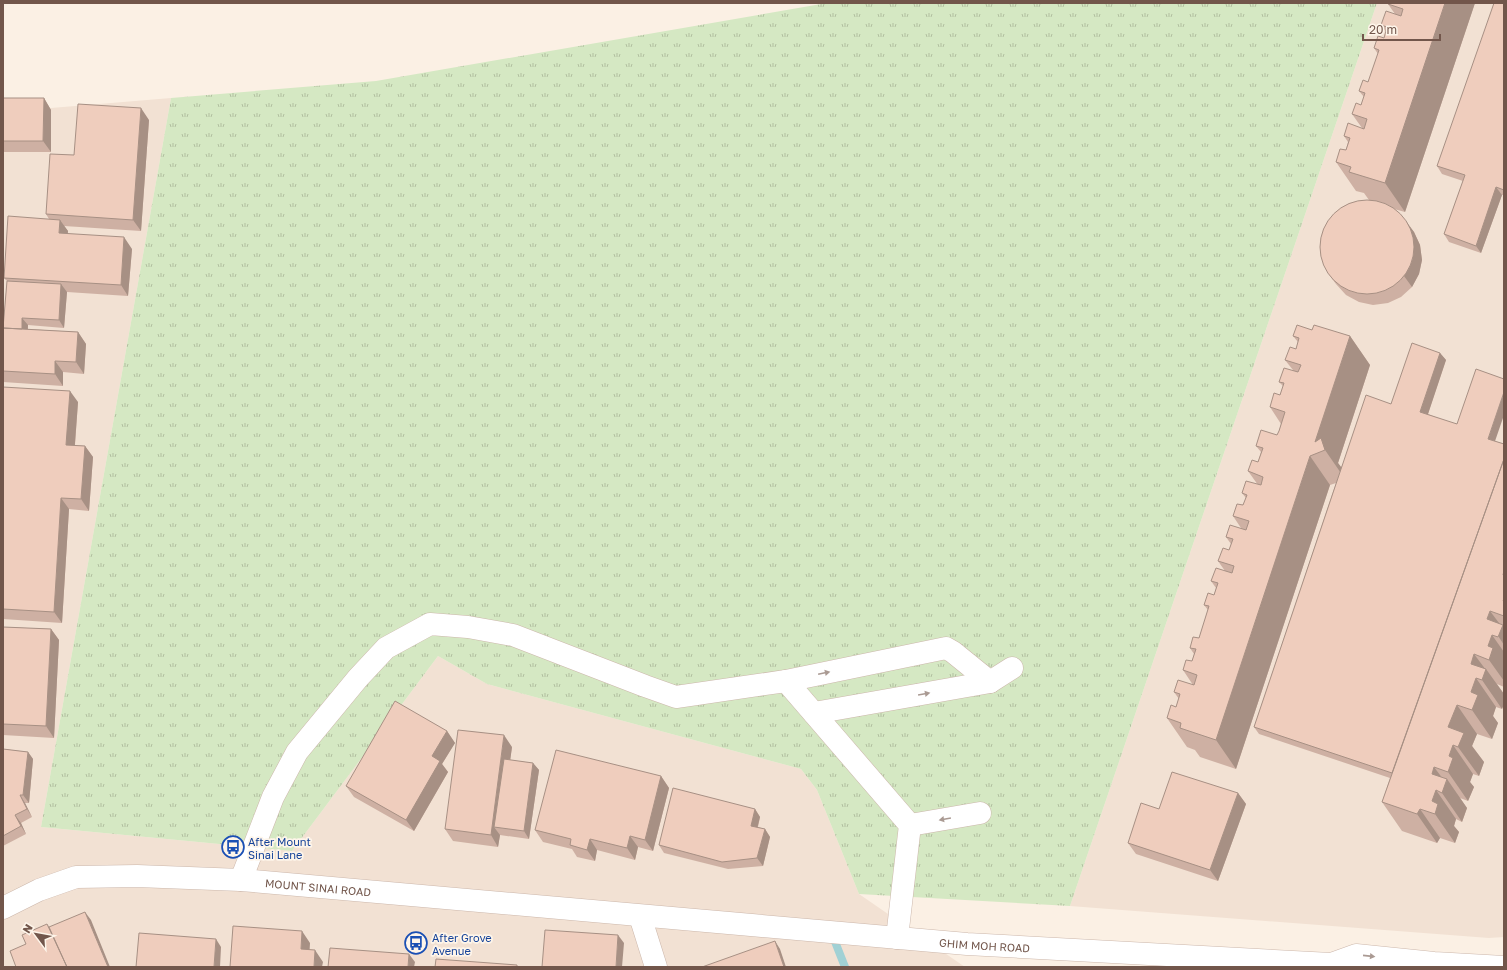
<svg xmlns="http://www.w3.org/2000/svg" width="1507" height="970" viewBox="0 0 1507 970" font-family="'Golos Text',sans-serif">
<defs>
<pattern id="grass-tufts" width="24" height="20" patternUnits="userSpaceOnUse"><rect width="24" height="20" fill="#d5e8c3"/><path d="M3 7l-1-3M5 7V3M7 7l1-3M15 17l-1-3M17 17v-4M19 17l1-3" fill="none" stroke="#b1bfa0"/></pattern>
</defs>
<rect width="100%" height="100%" fill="#fbf0e4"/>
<path fill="#f2e1d3" d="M1377,3H1504V937L1489,938L1070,906Z
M171,98L41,827L292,851L438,656L487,684L801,769L817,790L859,894L965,967H3V112Z"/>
<path fill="url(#grass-tufts)" d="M827,3H1377L1070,906L859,894L817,790L801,769L487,684L438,656L292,851L41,827L171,98L376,81Z"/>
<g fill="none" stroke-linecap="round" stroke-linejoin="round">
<path stroke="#a1d1d5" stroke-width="8" d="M832,934L845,967"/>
<g stroke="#ccb7ab" stroke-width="23">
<g id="minor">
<path d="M786,681L910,825L897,938"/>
<path d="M814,713L990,682L1012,668"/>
<path d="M910,825L980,813"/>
<path d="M241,880L273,797L297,752L358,678L386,648L430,624L468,627L513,635L645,686L676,697L786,681L946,648L953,652L990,682"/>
<path id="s1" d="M3,908L39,890L76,877L137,876L241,880L967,944L1331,964L1356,955L1434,963L1504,967"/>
<path d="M640,916L656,967"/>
</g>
</g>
<use href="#minor" stroke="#fff" stroke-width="22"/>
</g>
<path fill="#ceb0a3" d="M1388,3H1475L1405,212L1394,209L1414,232L1420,245L1422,260L1419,274L1412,287L1401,297L1388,303L1373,305L1359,302L1346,295L1336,284L1328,273L1369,200L1364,193L1356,191L1336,162L1346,150L1348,142L1344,136L1362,128L1352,114L1361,105L1364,97L1359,91L1368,82L1378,54L1374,48L1384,38L1386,32L1381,25L1395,14L1388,4Z
M1504,3V195H1502L1481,253L1449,242L1444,234L1463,181L1442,174L1437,166Z
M3,98H44L51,110V152H3Z
M149,120L141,231L64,226L68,231L67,234L132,249L128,296L67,292L64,328L28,325V329L78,332L86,344L84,374L63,372V386L3,382V328L7,281L4,278L49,219L46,214L74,155Z
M1312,330L1350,336L1370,365L1338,463L1341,467L1391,404L1440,353L1446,360L1428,414L1495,441L1504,444V687L1497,684L1504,694V704L1502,709L1496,707L1493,716L1498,723L1492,739L1477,734L1472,746L1484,762L1479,776L1473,774L1470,782L1474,787L1468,801L1460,798L1467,808L1462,822L1456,819L1454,826L1459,832L1455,843L1440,838L1437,843L1402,831L1382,802L1390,778L1259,734L1254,727L1336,483L1330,485L1236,769L1200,757L1195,750L1187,747L1167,718L1176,707L1179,699L1174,692L1193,685L1183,670L1192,661L1194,654L1190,648L1199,638L1208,610L1204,605L1214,595L1216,588L1211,581L1225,571L1218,561L1229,550L1231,544L1226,537L1241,528L1233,516L1243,505L1246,498L1242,493L1258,485L1248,471L1258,462L1261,452L1256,446L1277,435L1279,431L1281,424L1270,407L1280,395L1283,386L1279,382L1293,370L1285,360L1296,349L1298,342L1293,336Z
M3,387L78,402L75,445L85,446L93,457L89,511L69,509L62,623L3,619Z
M3,627L51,629L59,640L54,738L3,735Z
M447,731L455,743L442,764L448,772L414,831L354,797L346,786Z
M512,747L510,760L533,763L539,770L529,839L500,835L498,847L453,841L445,829Z
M3,749L28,752L33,759L29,803H25L32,817L21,823L26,834L3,846Z
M661,776L669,788L653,851L638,847L635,860L597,850L595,861L577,857L572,849L543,842L535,830Z
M1238,793L1246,804L1218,881L1136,854L1128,843L1159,809Z
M755,809L760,817L758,827L765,829L770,837L763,866L728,869L664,853L659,845Z"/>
<path fill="#a79084" d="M1445,3H1475L1405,212L1385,183Z
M44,98L51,110V152L43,141Z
M141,108L149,120L141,231L133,220Z
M1496,187L1502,195L1481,253L1476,246Z
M60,220L68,231L67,245L59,233Z
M1406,221L1414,232L1420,245L1422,260L1419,274L1412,287L1404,276Z
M124,237L132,249L128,296L121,285Z
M61,284L67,292L64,328L59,320Z
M22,318L28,325L27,340L21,332Z
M78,332L86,344L84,374L76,362Z
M1350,336L1370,365L1338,463L1341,467L1345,479L1325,450L1315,442Z
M1440,353L1446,360L1426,420L1420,412Z
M55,361L63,372V386L55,374Z
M70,391L78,402L74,456L66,445Z
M1504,392V415L1493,447L1488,439Z
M85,446L93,457L89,511L81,499Z
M1310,456L1330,485L1236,769L1216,740Z
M61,498L69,509L62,623L54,612Z
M1490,611L1502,627L1503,625L1504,627V645L1487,619Z
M51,629L59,640L54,738L46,726Z
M1492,635L1504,652V681L1489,660L1488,646Z
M1474,654L1486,670V669L1504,694V704L1502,709L1482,680L1471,664Z
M1476,678L1496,707L1493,716L1498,723L1492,739L1472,710L1471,692Z
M1457,705L1477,734L1472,746L1484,762L1479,776L1458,747L1448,727Z
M447,731L455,743L442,764L448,772L414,831L406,820L432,756Z
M504,735L512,747L501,828L494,827L500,835L498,847L491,835Z
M1453,745L1473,774L1470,782L1474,787L1468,801L1448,772L1449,756Z
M28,752L33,759L29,803L23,795Z
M533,763L539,770L529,839L524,831Z
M1434,767L1446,783L1447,779L1467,808L1462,822L1442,793L1432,774Z
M661,776L669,788L653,851L645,840Z
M1436,790L1456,819L1454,826L1459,832L1455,843L1435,814L1432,801Z
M1238,793L1246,804L1218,881L1210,870Z
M20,795L25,803L32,817L27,809Z
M755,809L760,817L756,833L751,826Z
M1420,809L1440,838L1437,843L1417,814Z
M15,815L21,823L26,834L21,826Z
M765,829L770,837L763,866L757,858Z
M630,836L638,847L635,860L627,848Z
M590,839L597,850L595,861L587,850Z
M85,912L91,920L110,967H108Z
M47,924L55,935L69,967H67Z
M302,931L310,943L309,960L301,949Z
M618,935L624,943L622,967H616Z
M216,939L221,947L220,967H214Z
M775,941L780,949L786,967H784Z
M315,950L323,962L322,967H314Z
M409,954L415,962L414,967H408Z"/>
<path fill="#efcdbd" stroke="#a79084" d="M1388,3H1445L1385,183L1349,172L1351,167L1336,162L1340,149L1346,150L1350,138L1344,136L1348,123L1364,129L1367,119L1352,114L1356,103L1361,105L1365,93L1359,91L1363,80L1368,82L1379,50L1374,48L1378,36L1384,38L1387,27L1381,25L1386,11L1401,16L1403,9L1388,4Z
M1494,3H1504V190L1496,187L1476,246L1444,234L1465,175L1437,166Z
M3,98H44L43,141H3Z
M78,104L141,108L133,220L46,214L50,154L74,155Z
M1320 247a47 47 0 1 1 94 0a47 47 0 1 1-94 0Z
M8,216L60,220L59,233L124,237L121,285L4,278Z
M7,281L61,284L59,320L22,318V329L3,328Z
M1297,325L1312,330L1314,325L1350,336L1315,442L1321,438L1325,450L1310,456L1216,740L1180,728L1181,723L1167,718L1171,705L1176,707L1180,694L1174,692L1178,680L1194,685L1197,675L1183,670L1186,660L1192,661L1196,649L1190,648L1193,637L1199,638L1209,606L1204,605L1208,593L1214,595L1218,583L1211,581L1216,568L1232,573L1234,566L1218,561L1223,548L1229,550L1233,539L1226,537L1230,525L1246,530L1249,521L1233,516L1237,504L1243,505L1247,495L1242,493L1246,481L1261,485L1263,477L1248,471L1252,460L1258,462L1263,448L1256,446L1261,430L1277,435L1279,431L1285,412L1270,407L1274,393L1280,395L1284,383L1279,382L1284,368L1298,372L1301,365L1285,360L1290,347L1296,349L1299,338L1293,336Z
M3,328L78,332L76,362L55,361V374L3,371Z
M1412,343L1440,353L1420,412L1457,424L1476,369L1504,379V392L1488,439L1504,444V459L1392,773L1254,727L1366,395L1391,404Z
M3,387L70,391L66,445L85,446L81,499L61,498L54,612L3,609Z
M1504,459V571L1503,575H1504V599L1503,601L1504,602V616L1490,611L1487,619L1503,625L1498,637L1492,635L1488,646L1493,648L1489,660L1474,654L1471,664L1486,669L1482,680L1476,678L1471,692L1478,695L1472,710L1457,705L1448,727L1464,733L1458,747L1453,745L1449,756L1453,758L1448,772L1434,767L1432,774L1447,779L1442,793L1436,790L1432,801L1438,804L1435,814L1420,809L1417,814L1382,802Z
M3,627L51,629L46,726L3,724Z
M395,701L447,731L432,756L440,761L406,820L346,786Z
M458,730L504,735L491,835L445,829Z
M3,749L28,752L23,795H20L27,809L15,815L21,826L3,836Z
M556,750L661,776L645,840L630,836L627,848L590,839L587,850L570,845L571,839L535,830Z
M504,759L533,763L524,831L494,827Z
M1172,772L1238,793L1210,870L1128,843L1141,803L1159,809Z
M673,788L755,809L751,826L765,829L757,858L722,862L659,845Z
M85,912L108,967H67L49,927Z
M47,924L67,967H16L10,951L26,944L22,935Z
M233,926L302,931L301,949L315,950L314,967H230Z
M545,930L618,935L616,967H542Z
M139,933L216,939L214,967H136Z
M775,941L784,967H702Z
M330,948L409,954L408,967H328Z
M436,959L517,965V967H435Z"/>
<defs><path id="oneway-solid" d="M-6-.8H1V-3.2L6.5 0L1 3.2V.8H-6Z"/></defs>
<g fill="#aa9a93">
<use href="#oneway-solid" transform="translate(824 673) rotate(-12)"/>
<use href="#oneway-solid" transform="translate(924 694) rotate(-10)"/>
<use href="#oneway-solid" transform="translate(945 819) rotate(170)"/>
<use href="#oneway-solid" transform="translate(1369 956) rotate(6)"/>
</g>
<defs>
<g id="bus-ring" transform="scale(1.15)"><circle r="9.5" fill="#fef5ea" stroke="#1a4fb4" stroke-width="1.5"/><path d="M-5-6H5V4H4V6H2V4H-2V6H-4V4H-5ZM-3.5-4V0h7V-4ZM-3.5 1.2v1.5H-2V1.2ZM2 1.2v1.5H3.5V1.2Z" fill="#1a4fb4"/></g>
</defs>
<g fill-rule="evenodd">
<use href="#bus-ring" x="233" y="847"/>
<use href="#bus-ring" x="416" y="943"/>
</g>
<g text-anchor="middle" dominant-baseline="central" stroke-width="3.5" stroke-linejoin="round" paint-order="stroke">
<g font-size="11" fill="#164399" stroke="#fef5ea" text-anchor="start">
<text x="248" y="841">After Mount<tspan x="248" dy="13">Sinai Lane</tspan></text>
<text x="432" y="937">After Grove<tspan x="432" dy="13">Avenue</tspan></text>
</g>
<g font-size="11" fill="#72564b" stroke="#fef5ea">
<text stroke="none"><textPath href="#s1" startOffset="322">MOUNT SINAI ROAD</textPath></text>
<text stroke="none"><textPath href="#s1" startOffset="991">GHIM MOH ROAD</textPath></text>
</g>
</g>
<rect width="1507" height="970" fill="none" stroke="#72564b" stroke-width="8"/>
<g transform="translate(36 934) rotate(302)" stroke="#fef5ea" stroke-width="3" paint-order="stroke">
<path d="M0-3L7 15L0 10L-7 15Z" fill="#72564b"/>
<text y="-6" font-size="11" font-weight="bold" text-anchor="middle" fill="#72564b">N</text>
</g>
<path d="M1363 34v6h77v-6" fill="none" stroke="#72564b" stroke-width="2"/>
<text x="1369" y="34" font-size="12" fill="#72564b" stroke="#fef5ea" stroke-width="3" paint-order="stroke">20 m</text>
</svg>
